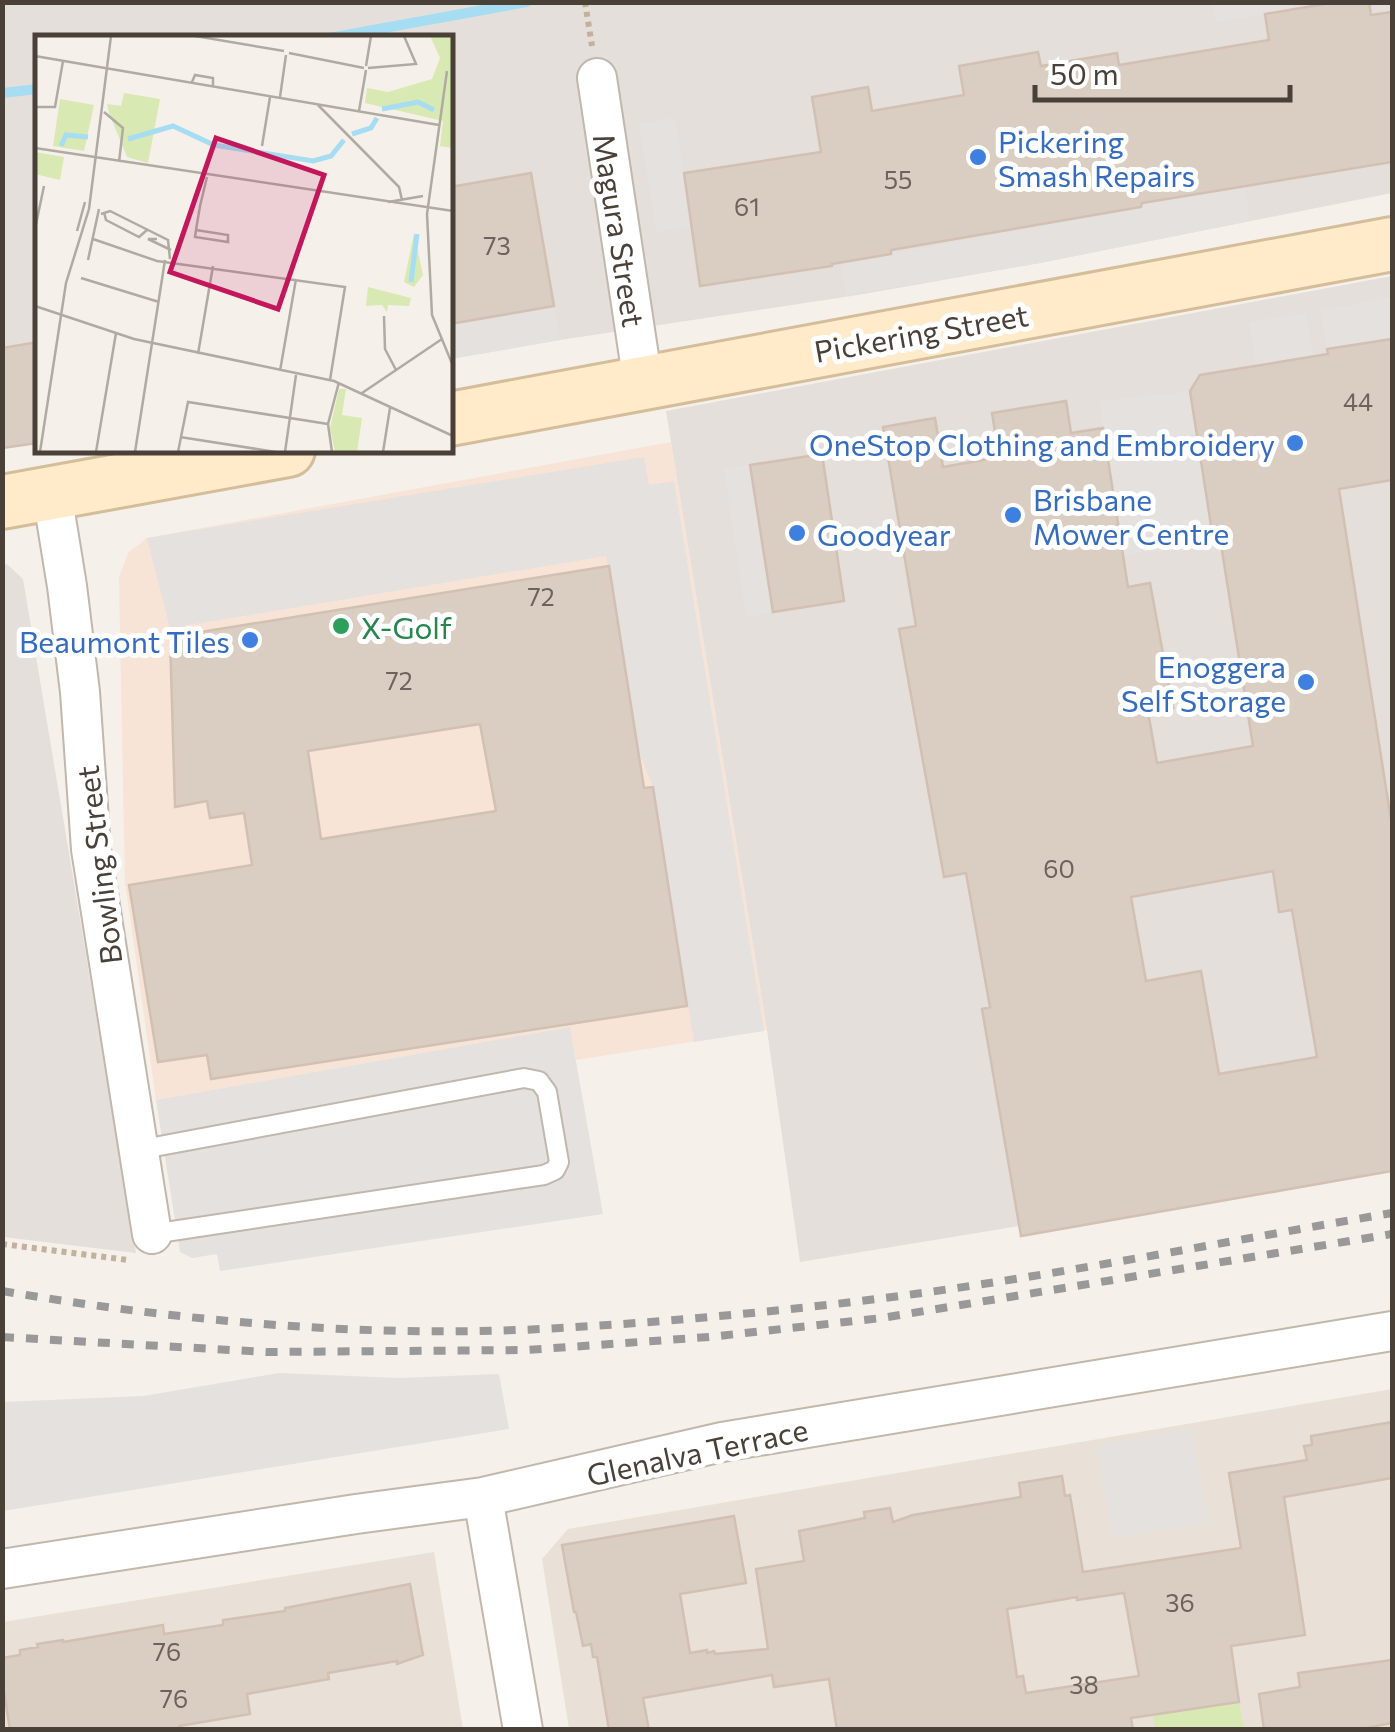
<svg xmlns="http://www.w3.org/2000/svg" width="1395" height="1732" viewBox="0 0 1395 1732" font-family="Commissioner,sans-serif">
<rect width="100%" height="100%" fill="#f5f0ea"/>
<path fill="#e9e1d8" d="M1392,1389V1729H569L542,1559L568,1529Z
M434,1552L463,1729L3,1730V1622Z"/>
<path fill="#f7e4d6" d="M671,442L767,1030L576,1060L570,1027L156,1100L125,882L119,577L128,553L147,538Z"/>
<path fill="#e5dfdb" d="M3,3H1392V193L1040,263L858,295L560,340L450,359V38H38L37,434L3,441Z
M1392,276V1171L1021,1236L1019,1226L800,1262L767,1030L666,411Z
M7,564L23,579L136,1253L3,1237L2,565Z"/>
<path fill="#d8e9b3" d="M1239,1702L1244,1729H1155L1153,1715Z"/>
<path fill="#e4e1de" d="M1213,2L1336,3L1216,22Z
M675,118L692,226L656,232L639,123Z
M1245,186L1250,221L1040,263L846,295L840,263L1141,207L1142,203Z
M1392,297V339L1327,349L1321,310Z
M554,306L560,340L450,359V324Z
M1306,313L1313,357L1256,365L1249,322Z
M1190,391L1213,538L1124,556L1099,401Z
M644,457L649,485L674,481L764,1031L694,1042L653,787L638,749L606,556L170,628L147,538Z
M750,465L773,612L746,617L724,469Z
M570,1027L603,1214L220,1271L217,1254L192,1258L180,1252L156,1100Z
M279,1373L399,1378L499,1374L509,1429L3,1511V1402L143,1396Z
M1192,1429L1207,1522L1112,1538L1097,1445Z"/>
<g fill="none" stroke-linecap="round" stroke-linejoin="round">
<path stroke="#a6ddf2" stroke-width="10" d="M329,38L527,2
M2,93L38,89"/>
</g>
<path fill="#dacdc2" stroke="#d2c1b2" stroke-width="2.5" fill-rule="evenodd" d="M1336,2H1369L1371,15L1392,12V162L1142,203L1141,207L891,250V254L832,264V266L700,286L684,173L821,152L812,97L868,87L872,111L964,95L959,66L1038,52L1041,66L1117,53L1119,65L1269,40L1265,14Z
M531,173L554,306L450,324V187Z
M1392,339V480L1339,489L1392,826V1171L1021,1236L982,1009L990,1007L966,873L944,877L899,629L916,626L883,427L935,418L943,467L999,457L992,413L1066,401L1071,433L1103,428L1128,587L1150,583L1173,708L1148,712L1157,763L1253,746L1220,538H1213L1190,391L1200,375L1328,354L1327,349ZM1273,871L1279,912L1292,910L1317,1057L1219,1074L1201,971L1146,981L1131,897Z
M38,342V443L2,448V348Z
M822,454L844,601L773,612L750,465Z
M609,566L644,788L653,787L687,1006L211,1079L207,1055L158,1062L129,885L252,865L244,813L210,818L207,801L175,807L170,637ZM480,724L496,811L321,839L308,751Z
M1392,1422V1478L1284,1497L1305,1635L1231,1646L1239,1702L1131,1718L1133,1730H837L829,1679L774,1687L772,1675L643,1698L649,1730H609L597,1657H593L591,1644L583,1646L576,1612H574L562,1545L734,1516L746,1583L680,1594L690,1653L707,1650V1653L714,1651L715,1654L768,1649L756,1569L804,1561L799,1531L865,1518L864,1512L890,1508L893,1522L913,1515L1021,1497L1019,1483L1062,1476L1065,1496L1070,1495L1083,1572L1241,1548L1229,1473L1307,1460L1304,1446L1312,1445L1311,1436ZM1124,1593L1139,1676L1026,1693L1023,1676L1017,1677L1007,1609L1077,1597V1600Z
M410,1584L423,1655L397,1664V1661L328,1673L329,1679L247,1694L250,1714L179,1726V1730H10L2,1679V1658L20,1655V1650L38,1647L37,1644L63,1640V1642L163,1625L164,1634L223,1625V1620L285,1611V1608Z
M1392,1660V1723L1356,1730H1264L1259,1694L1300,1687L1298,1673Z"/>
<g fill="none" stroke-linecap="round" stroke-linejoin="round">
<g stroke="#c1b7ac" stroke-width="22">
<path id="lane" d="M138,1150L524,1078L539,1081L547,1092L559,1162L555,1170L544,1175L152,1234"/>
</g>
<g stroke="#c1b7ac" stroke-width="42">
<path id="street" d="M597,78L643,383
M52,494L67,586L80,692L91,849L152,1234
M483,1497L523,1730
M2,1569L356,1514L483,1497L722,1442L1392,1331"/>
</g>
<g stroke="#d5bd9a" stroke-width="58">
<path id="secondary" d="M450,419L1392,244
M2,502L288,450"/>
</g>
<path stroke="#c3b09d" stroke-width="6" stroke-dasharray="5 5" stroke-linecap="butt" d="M585,2L592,46
M2,1244L128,1260"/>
<use href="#lane" stroke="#fff" stroke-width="18"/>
<use href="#street" stroke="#fff" stroke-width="38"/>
<use href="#secondary" stroke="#ffebca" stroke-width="52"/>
<path stroke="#999" stroke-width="8" stroke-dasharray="12 12" stroke-linecap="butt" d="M2,1291C186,1322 374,1339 560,1328C666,1322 772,1312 877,1299C1050,1277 1221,1242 1392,1213
M2,1337L267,1352L527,1350L709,1337L882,1318L1392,1234"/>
</g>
<g fill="#3f7fe0" stroke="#fff" stroke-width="4">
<circle cx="978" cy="157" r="10"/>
<circle cx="1295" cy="443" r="10"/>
<circle cx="1013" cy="515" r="10"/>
<circle cx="797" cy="533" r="10"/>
<circle cx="250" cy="640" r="10"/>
<circle cx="1306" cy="682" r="10"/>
</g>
<circle fill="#2e9e5b" stroke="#fff" stroke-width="4" cx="341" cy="626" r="10"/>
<g text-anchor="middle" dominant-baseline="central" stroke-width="10" stroke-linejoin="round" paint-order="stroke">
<g font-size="25" fill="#6d635a">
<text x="898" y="179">55</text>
<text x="747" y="206">61</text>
<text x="497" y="245">73</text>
<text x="1358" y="401">44</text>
<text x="541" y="596">72</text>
<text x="399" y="680">72</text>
<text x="1059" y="868">60</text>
<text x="1180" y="1602">36</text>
<text x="167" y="1651">76</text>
<text x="1084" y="1684">38</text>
<text x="174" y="1698">76</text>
</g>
<g font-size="30" fill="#366cbe" stroke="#fff" text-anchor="start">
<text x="998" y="140">Pickering<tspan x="998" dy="34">Smash Repairs</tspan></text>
<text x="1275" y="443" text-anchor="end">OneStop Clothing and Embroidery</text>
<text x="1033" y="498">Brisbane<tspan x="1033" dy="34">Mower Centre</tspan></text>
<text x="817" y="533">Goodyear</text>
<text x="230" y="640" text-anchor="end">Beaumont Tiles</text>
<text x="1286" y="665" text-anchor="end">Enoggera<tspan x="1286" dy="34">Self Storage</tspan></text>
</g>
<g font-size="30" fill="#494038" stroke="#fff">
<text transform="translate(620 230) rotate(81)">Magura Street</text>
<text transform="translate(921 332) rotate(-10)">Pickering Street</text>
<text transform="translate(98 865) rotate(-97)">Bowling Street</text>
<text transform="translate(697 1451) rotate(-12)">Glenalva Terrace</text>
</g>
<g font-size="30" fill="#27864d" stroke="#fff" text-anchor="start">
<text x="361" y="626">X-Golf</text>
</g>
</g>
<g transform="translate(35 35)">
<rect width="418" height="418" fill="#f5f0ea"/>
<path d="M395,1H417V113L405,111L408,86L330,68L332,53L353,57L397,44L405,23ZM89,58L125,64L113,128L92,122L74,78L72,69L86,71ZM25,64L59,70L49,116L18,111ZM0,117L29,122L25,145L0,139ZM379,198L388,240L379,252L369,247ZM333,252L376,263L374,271L353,270L352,277L347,270L331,271ZM304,354H311L307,380L327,383L322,417H300L295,393Z" fill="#d8e9b3"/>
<path fill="none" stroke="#a6ddf2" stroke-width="5" d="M347,74L383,67L399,75M317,99L336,93L342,83M93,104L138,91L179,110L278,126L296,121L309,105M26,111L31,100L53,102M376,247L382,199"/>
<path fill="none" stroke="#b0aaa3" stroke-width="2.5" d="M160,1L249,16M254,18L329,33M0,21L70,33M331,31L336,1M70,33L404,90M333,33L381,29L369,1M412,36L392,179L397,280L418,331M157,47L160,40L178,43V51M245,62L251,20M283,70L364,152L367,165M0,72H20L28,26M324,76L331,35M69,77L88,93L84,127M227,111L235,62M0,113L418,176M353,167L388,161M69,177L71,185L104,202L112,195M66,179L75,176L133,205L135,224M0,194L9,151M161,195L193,200V207L160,202L161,195L165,171L172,142M42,196L50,167M58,204L122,226L310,252L295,345M122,204H113L136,215M53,225L64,174M46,243L124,267M0,271L99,304L299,346L418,401M349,281L350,314L361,335M163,319L178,231M245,336L261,244M327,358L407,304M145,402L241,417M5,417L31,248L54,174L76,1M61,417L81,298M100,417L130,225M143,417L153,367L293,389M250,417L261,340M297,417L293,389L304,347M348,417L355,373"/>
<path fill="#c2185b" fill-opacity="0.15" stroke="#c2185b" stroke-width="5" d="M181,103L289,140L243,274L135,237Z"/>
<rect width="418" height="418" fill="none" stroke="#494038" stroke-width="5"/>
</g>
<rect width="1395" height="1732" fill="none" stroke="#494038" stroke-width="10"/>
<path d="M1035 85v15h255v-15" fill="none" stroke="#494038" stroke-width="5"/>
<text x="1050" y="85" font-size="30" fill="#494038" stroke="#ffffff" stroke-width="8" paint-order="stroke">50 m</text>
</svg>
